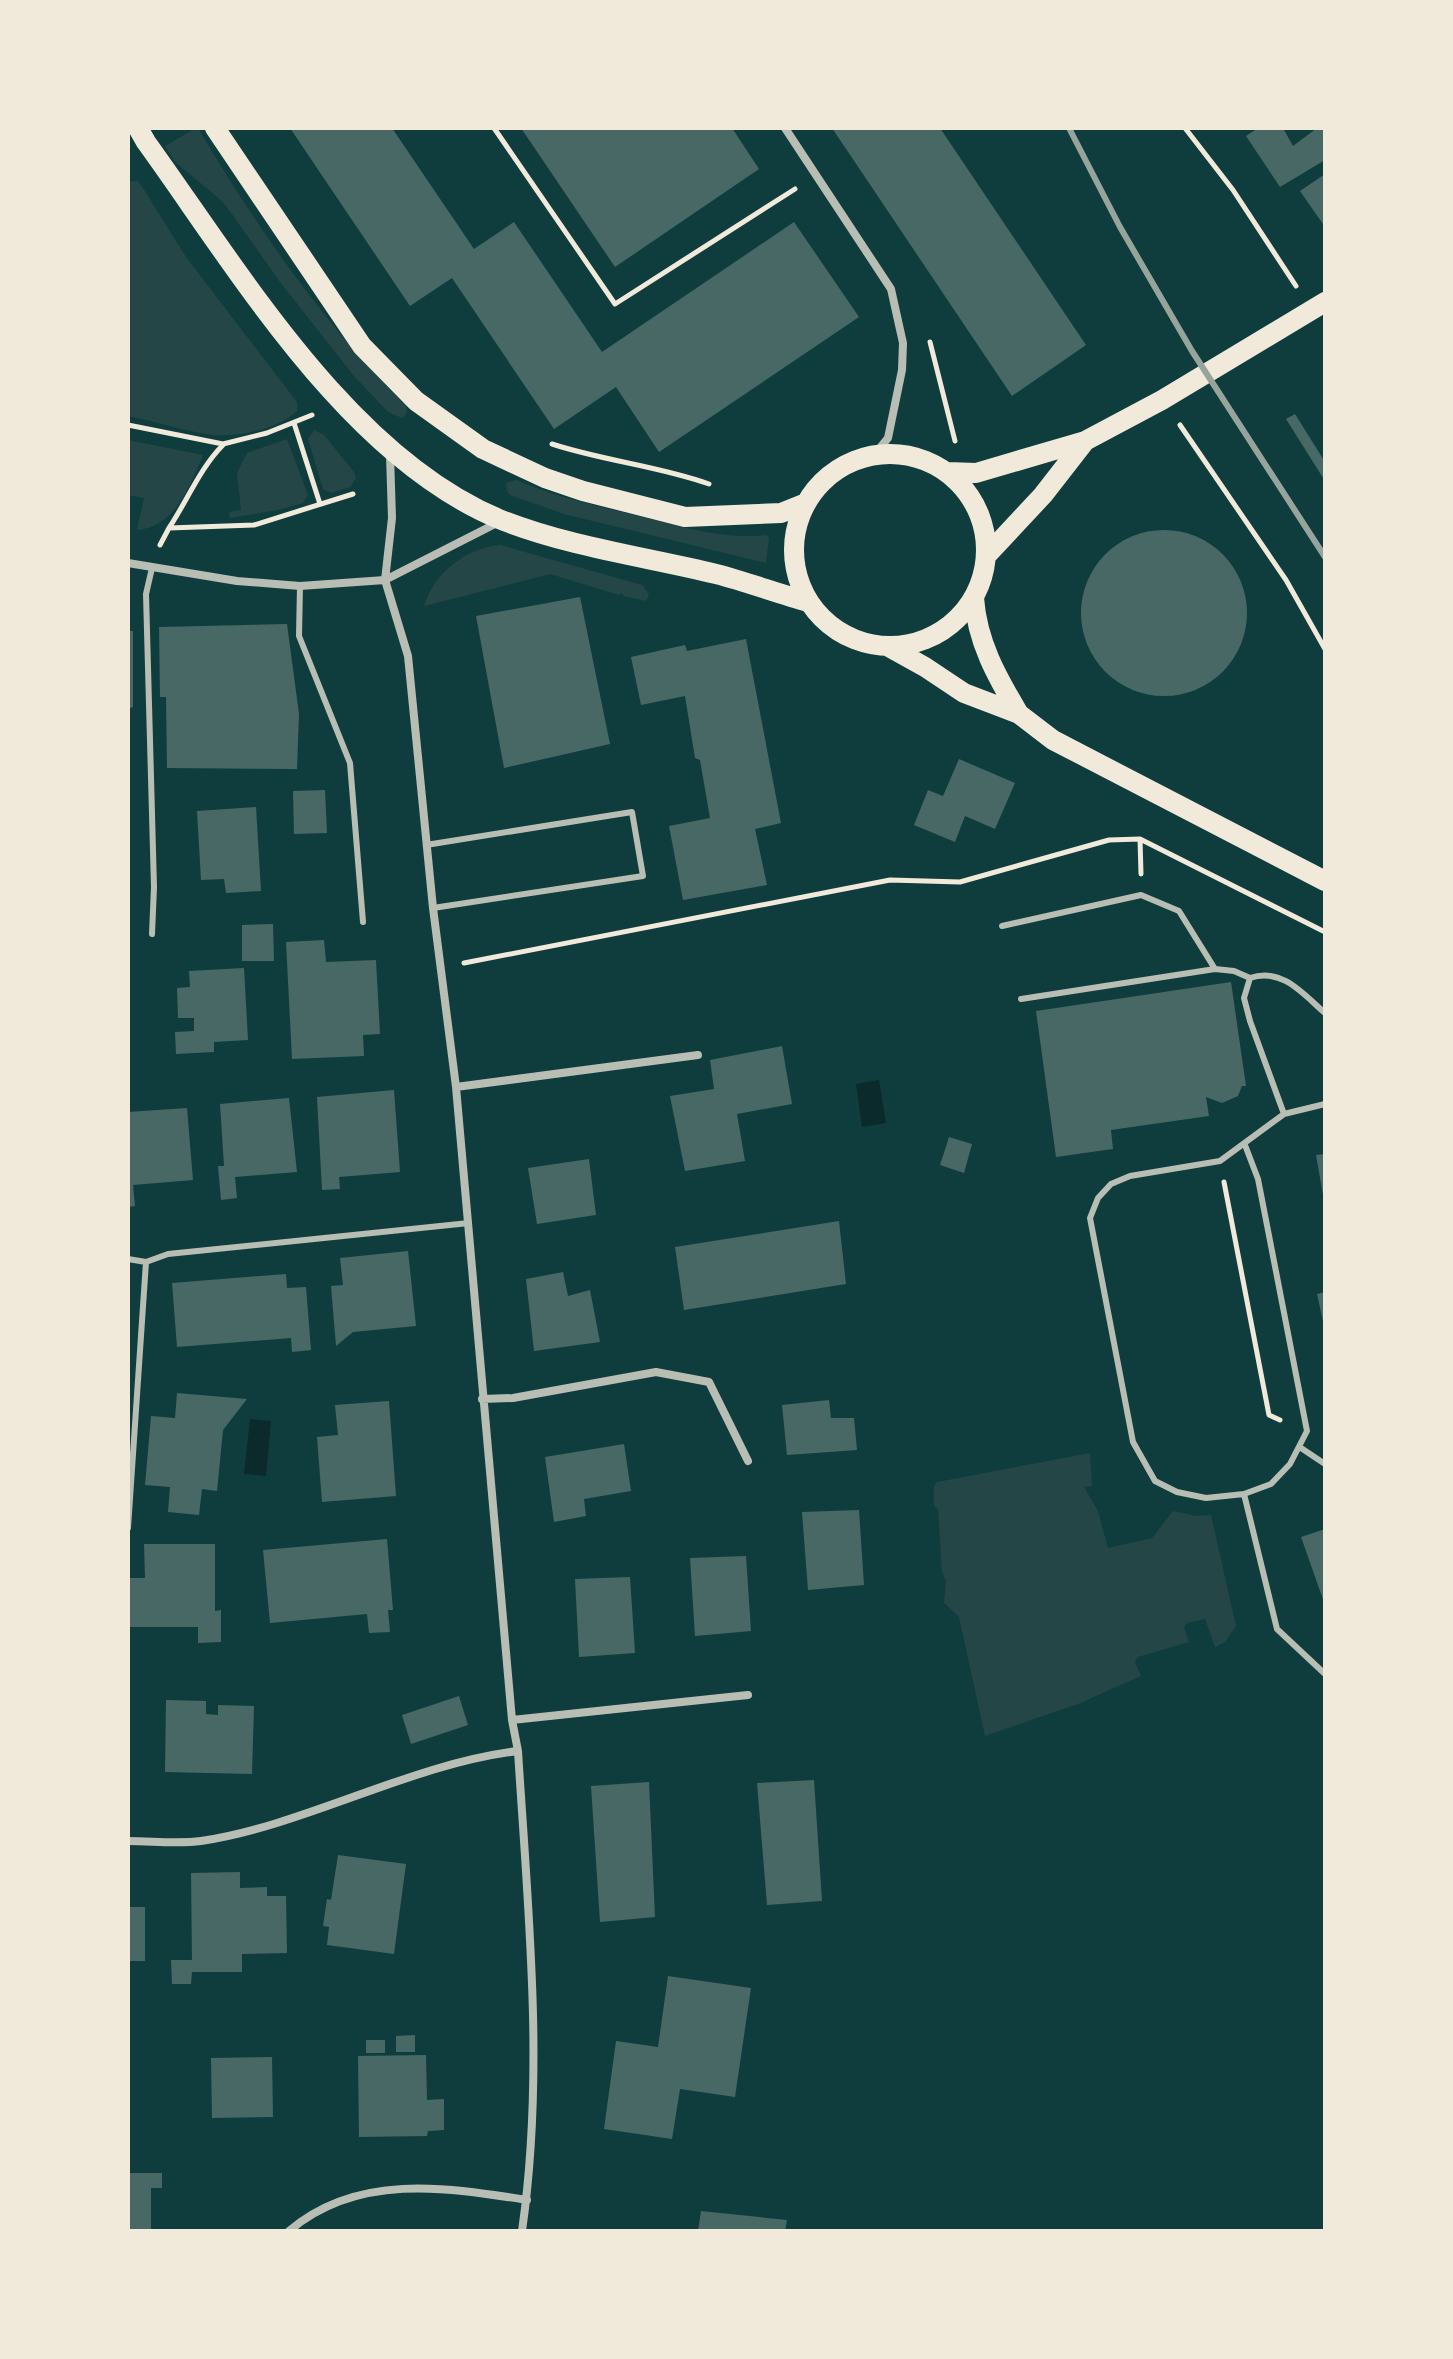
<svg xmlns="http://www.w3.org/2000/svg" width="1453" height="2359" viewBox="0 0 1453 2359" font-family="'Public Sans',sans-serif">
<rect width="100%" height="100%" fill="#0f3d3e"/>
<path fill="#244646" d="M196,128H198C254,224 327,328 406,406L407,413L402,418L388,412L354,376L280,282L232,214L222,201L175,162L165,146Z
M132,181H138L141,185L186,257L297,402V411C279,429 238,437 214,435C186,432 156,421 128,416V182Z
M314,430L324,435L354,472L356,478L350,487L331,493L323,489L308,439Z
M287,439L308,495L303,503L278,510L230,518L229,512L241,510L237,473L247,453Z
M128,440L203,455C190,486 175,527 137,530L144,498L128,495Z
M516,480C557,497 600,507 643,517C684,527 723,540 766,535L769,538L766,563L564,514L510,495L507,491L506,483Z
M500,545L642,585L649,594L646,601L624,596L621,593L619,595L550,574L424,606C434,573 466,548 500,545Z
M1090,1453L1092,1486L1084,1487L1098,1511L1108,1548L1152,1538L1173,1511L1196,1516L1211,1515L1236,1626L1225,1642L1215,1647L1205,1619L1187,1623L1184,1627L1189,1642L1138,1657L1135,1662L1141,1676L1078,1704L985,1736L959,1617L944,1603L946,1581L942,1572L938,1509L934,1506V1486L937,1482Z"/>
<path fill="#0a2a2b" d="M879,1080L886,1123L862,1127L856,1084Z
M250,1419L271,1421L266,1476L244,1474Z"/>
<path fill="#486865" d="M290,128H392L474,249L514,222L602,352L794,222L859,317L659,452L616,387L554,429L452,278L410,306Z
M521,128H732L759,169L615,267Z
M832,128H940L1086,345L1012,396Z
M1258,128H1283L1293,146L1317,128L1325,130V160L1280,187L1246,136Z
M1325,174V227L1300,191Z
M1295,414L1325,462V481L1286,419Z
M1081 613a83 83 0 1 1 166 0a83 83 0 1 1-166 0Z
M580,597L610,744L504,768L476,616Z
M287,624L299,714L297,769L167,768L166,697H160L159,627Z
M128,631H133V707L128,709Z
M746,639L781,823L755,829L767,885L683,900L669,826L710,818L700,760L695,758L685,696L641,705L631,657L685,645L687,651Z
M959,759L1015,783L995,829L965,816L955,842L914,825L928,790L943,796Z
M325,790L327,833L294,834L293,791Z
M256,807L261,891L226,893L224,879L201,880L197,811Z
M273,924L274,961H242V925Z
M324,940L326,962L376,960L380,1034L363,1035L364,1056L292,1059L286,942Z
M244,968L248,1040L214,1042V1052L176,1054L175,1032L194,1031V1018H178L177,988L190,987L189,971Z
M1231,982L1246,1086H1242L1238,1096L1222,1103L1206,1097L1209,1116L1111,1130L1113,1149L1056,1157L1036,1011Z
M782,1046L792,1104L737,1114L745,1161L685,1171L670,1096L714,1089L710,1060Z
M394,1090L400,1172L339,1177L340,1189L322,1190L317,1097Z
M289,1098L297,1172L235,1177L237,1198L221,1200L218,1166H224L220,1104Z
M187,1108L193,1180L133,1185L135,1206L128,1207V1112Z
M949,1137L972,1144L964,1173L940,1165Z
M1325,1154V1195H1323L1316,1155Z
M589,1159L596,1215L537,1224L528,1168Z
M839,1221L846,1284L684,1310L675,1247Z
M408,1251L416,1326L353,1332L336,1346L331,1286L343,1285L340,1258Z
M563,1272L568,1296L590,1290L600,1342L534,1351L526,1279Z
M286,1274L287,1288L306,1287L311,1350L292,1352L291,1338L177,1347L172,1283Z
M1325,1292V1325L1324,1326L1317,1294Z
M177,1393L247,1399L223,1430L217,1491L202,1489L199,1515L168,1512L170,1487L145,1485L151,1416L175,1418Z
M829,1400L831,1418H854L857,1450L787,1455L782,1405Z
M389,1401L396,1496L322,1502L317,1437L338,1435L335,1405Z
M624,1444L631,1491L584,1499L586,1516L554,1522L545,1457Z
M859,1510L864,1585L808,1590L802,1512Z
M1325,1529V1605L1301,1537Z
M387,1539L393,1610H388L390,1632L369,1633L367,1614L270,1623L263,1550Z
M144,1544H215V1611L221,1610V1642L198,1643V1627H128V1578H145Z
M746,1556L751,1631L695,1636L690,1558Z
M630,1577L635,1653L579,1657L575,1579Z
M459,1696L468,1725L411,1744L402,1715Z
M166,1700L206,1701V1714L218,1715V1705L254,1706L252,1774L165,1772Z
M814,1780L822,1901L767,1905L757,1783Z
M649,1782L655,1917L600,1922L591,1786Z
M338,1855L406,1864L394,1954L327,1945L329,1927L323,1926L327,1899L331,1900Z
M240,1872V1888L267,1887V1896H286L287,1953L242,1954V1972H192L191,1984H172L171,1960H192L191,1873Z
M128,1907H145V1961H128Z
M668,1976L751,1988L735,2097L680,2089L672,2139L604,2129L616,2041L658,2047Z
M415,2035V2052H396V2036Z
M366,2040H385V2053H366Z
M426,2055L427,2100L444,2099V2130L428,2131L427,2136L359,2137L358,2056Z
M272,2057L273,2117L212,2118L211,2058Z
M128,2173H162V2188H151V2231H128Z
M701,2211L787,2220L785,2231H698Z"/>
<g fill="none" stroke-linecap="round" stroke-linejoin="round">
<path stroke="#f1e9da" stroke-width="5" d="M494,128L615,304L795,189
M1185,128L1233,190L1296,286
M930,342L955,441
M294,423L320,504
M128,425L223,444L267,433L312,415
M1180,425L1286,580L1325,649
M552,444C604,461 659,466 709,484
M169,528C187,501 200,468 223,445
M160,545L169,528L254,525L353,494
M1140,839L1141,874
M464,963L890,880L960,882L1109,840L1140,839L1325,932
M1224,1182L1269,1415L1280,1420"/>
<path stroke="#b8beb3" stroke-width="6" d="M300,586L299,636L350,763L363,922
M426,845L632,812L643,876L433,908
M1002,926L1141,895L1179,911L1215,969L1234,971L1250,978
M152,934L154,887L146,594L152,568
M1021,999L1215,969
M1284,1114L1250,1021L1244,998L1250,978C1282,967 1303,994 1325,1013
M1245,1145L1258,1179L1307,1431L1290,1464L1271,1484L1244,1494L1206,1498L1177,1492L1155,1481L1133,1442L1090,1218L1098,1198L1111,1184L1130,1176L1220,1161L1284,1114L1325,1104
M128,1259L146,1262L168,1254L469,1223
M1301,1448L1325,1464
M1244,1494L1277,1629L1325,1674
M128,1528L146,1262"/>
<path stroke="#b8beb3" stroke-width="8" d="M785,128L891,289L903,343L902,370L888,438L875,454
M390,455L392,518L385,580L408,656L433,908L456,1087L512,1720L518,1751C528,1911 545,2072 522,2231
M128,563L237,581L300,586L385,580L499,522
M456,1087L698,1055
M482,1399L513,1398L656,1372L709,1382L748,1461
M512,1720L748,1695
M128,1841C152,1841 178,1844 201,1841C307,1825 410,1764 518,1751
M289,2231C357,2173 445,2187 527,2200"/>
<path stroke="#f1e9da" stroke-width="20" d="M138,128L146,142C240,272 350,460 504,521C571,547 646,557 716,574C748,582 778,594 809,602
M215,128L362,346L416,401L483,449L545,478L583,491L685,517L781,513L806,503
M794 550a96 96 0 1 1 192 0a96 96 0 1 1-192 0Z
M947,472L976,473L1085,441L1162,400L1325,302
M987,555L1043,495L1085,441
M974,598C977,642 997,677 1019,714
M889,647L925,667L964,693L1019,714L1053,740L1325,881"/>
<path stroke="#97a49c" stroke-width="6" d="M1069,128L1120,227L1192,351L1325,557"/>
</g>
<rect width="1453" height="2359" fill="none" stroke="#f1e9da" stroke-width="260"/>
</svg>
